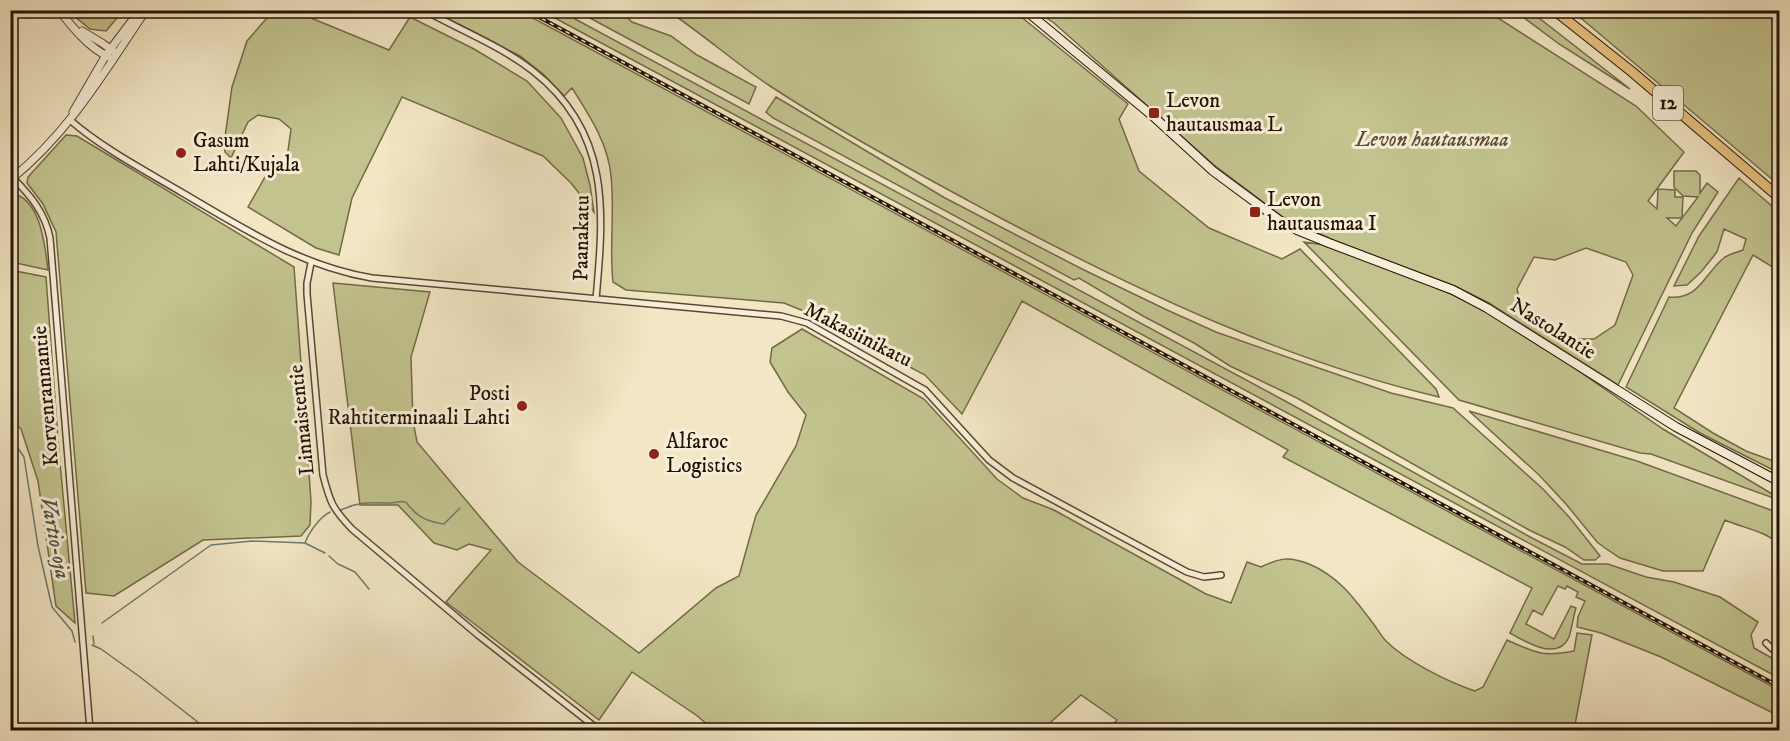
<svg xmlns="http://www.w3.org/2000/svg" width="1790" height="741" viewBox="0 0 1790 741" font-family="'IM FELL DW Pica',serif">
<rect width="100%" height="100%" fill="#f2e6c4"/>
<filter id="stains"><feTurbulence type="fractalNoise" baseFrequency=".00333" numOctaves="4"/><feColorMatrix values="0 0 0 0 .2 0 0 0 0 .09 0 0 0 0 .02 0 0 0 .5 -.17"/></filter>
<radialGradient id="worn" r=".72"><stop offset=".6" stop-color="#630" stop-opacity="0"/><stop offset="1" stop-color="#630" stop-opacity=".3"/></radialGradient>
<path fill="#c2c38f" stroke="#736a48" stroke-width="1.5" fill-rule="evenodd" d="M68,11H123L106,31L90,29Z
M273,11H294L389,50L410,17L474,49L527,81L561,118L583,158L590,185L594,212L571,183L543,156L402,97L352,198L339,255L316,248L248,207L265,177L285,172L291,129L279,119L258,115L248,122L231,158L225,152L224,144L232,87L247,41Z
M433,11H520L1779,690V716L1661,657L1601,633L1577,627L1578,617L1585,601L1576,597L1578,592L1567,586L1565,589L1558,586L1542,615L1533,610L1526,624L1554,639L1571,606L1576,608C1573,618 1572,628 1569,637C1558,662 1526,642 1510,633L1532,588L1283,457L1288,450L1022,301L962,414L925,375L806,312L784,303L626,290L613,282C609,246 615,211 611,176C608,143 589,115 572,88L564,96L543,74L520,56Z
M542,11H573L575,19L1287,402L1532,538L1582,564H1608L1646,577L1674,582L1720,597L1758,622L1751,635L1754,648L1779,662V678Z
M577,11H620L632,22L671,36L697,55L756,87L749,104Z
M668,11H1014L1128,104L1119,119L1139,171L1209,228L1282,259L1300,249L1436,389L1439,397C1283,360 1136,290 995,215C919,174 842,133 770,86C735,63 703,34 668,11Z
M1036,11H1487L1636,106L1684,152L1648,201L1657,209L1658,189L1675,190V197H1683L1682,218H1667L1676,226L1698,197L1683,196L1674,187V171H1696L1700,175V193L1707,183L1718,192L1692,233L1618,385L1489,303L1455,286L1333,240L1283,217L1214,165L1054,23ZM1586,248L1626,262L1633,275L1615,325L1594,339H1570L1522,312L1517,289L1534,257L1555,260Z
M1508,11H1530L1630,89L1559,44L1523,17Z
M1569,11H1779V185L1582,19Z
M776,97L945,198L1082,269L1167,310L1216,332L1304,363L1391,393L1453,408L1543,489L1570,518L1600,556L1595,560H1584L1565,547L1529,530L1297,398L1230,366L1194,343L1143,316L1079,278L1074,280L773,118L766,112Z
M66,135L77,136L294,267L311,501L310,525L301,536L203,540L114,596L86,593L56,232L43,204L27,183L28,177Z
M1739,178L1779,212V271L1753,255L1674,408L1713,433L1746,451L1779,463V473L1700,433L1626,387L1669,297C1700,300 1705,272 1725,257C1730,254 1738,252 1743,250L1746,239L1724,229L1717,252L1701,272L1687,285L1674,286L1699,236Z
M11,193C41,198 45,246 48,270L11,262Z
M1304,242L1325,245L1413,278L1451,294L1484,310L1564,361L1663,429L1779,498V500L1651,454L1640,453L1459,400Z
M10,270L46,277L59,452L75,623L56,606L38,481L21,429L11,420Z
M333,283L430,292L411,357L413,421L417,442L518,562L639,653L716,588L739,576L756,515L796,446L806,415L788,392L770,362L772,348L802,329L924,399L997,479L1023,498L1054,510L1206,594L1231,603L1247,562L1261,567C1280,558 1288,556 1309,564C1338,576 1354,598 1372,622C1377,628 1381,636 1386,641C1406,661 1448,682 1475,691L1483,687L1507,640C1536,653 1542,657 1574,651L1577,633L1592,635L1574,730H1107L1117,720L1081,695L1042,730H714L696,715L632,672L599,720L446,602L491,550L469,544L457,550L434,543L398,505H360Z
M1469,411L1637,461L1779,513V544C1765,531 1743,528 1725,520L1703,571H1663L1620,558L1605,548L1597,542L1566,504L1539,475Z"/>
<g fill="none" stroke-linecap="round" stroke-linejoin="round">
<path stroke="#6b7a6c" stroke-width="1.5" d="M10,437L24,457L38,546L52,607L72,631L75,642
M341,510C360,501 370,503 391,503C395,503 401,500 405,502C407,502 409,507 411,508C420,519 431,522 444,524L460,508
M305,543L325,553
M329,556L338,564L355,572L369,589
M102,623L211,545L252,541L305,543C309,532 320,517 330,512
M93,636L94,644
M92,645L101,649L140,677L208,730"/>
<g stroke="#584731" stroke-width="8">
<path id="minor" d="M424,10C460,30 501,46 533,71C611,132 604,211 596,299
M70,120C102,148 144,170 181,192C243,228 300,266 372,278L781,316L807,323L925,390L989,460L1013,478L1187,572L1204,577L1221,575
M13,178C31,196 45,213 50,238L90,730
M311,263L307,283V294L323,475C330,502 332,508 352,529L478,635L599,730
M1776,362L1780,372
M1766,643L1780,656"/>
</g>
<g stroke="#584731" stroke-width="9">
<path id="tertiary" d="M59,10C72,27 89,48 109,57
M82,31L102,43L113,51
M73,112L106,55L140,10
M10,180C69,133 105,71 146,10"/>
</g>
<g stroke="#241200" stroke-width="10">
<path id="secondary" d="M1025,10L1155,118L1213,171L1279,220L1297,230L1329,243L1453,290L1487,308L1676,427L1780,482"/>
</g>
<g stroke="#241200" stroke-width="11">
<path id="trunk" d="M1554,10L1631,71L1780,198"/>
</g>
<use href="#minor" stroke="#f7efd9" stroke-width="5"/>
<use href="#tertiary" stroke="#f7efd9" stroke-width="7"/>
<use href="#secondary" stroke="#f7efd9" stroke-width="8"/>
<use href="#trunk" stroke="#e9c382" stroke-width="9"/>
<g stroke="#241200" stroke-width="4">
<path id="rail" d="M526,10L1780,687"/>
</g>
<use href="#rail" stroke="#f7efd9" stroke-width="1.5" stroke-dasharray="4.5" stroke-linecap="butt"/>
</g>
<g fill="#8f2418" stroke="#f7efd9" stroke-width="2">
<rect x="1148" y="107" width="12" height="12" rx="3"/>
<circle cx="181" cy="153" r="6"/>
<rect x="1249" y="206" width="12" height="12" rx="3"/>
<circle cx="522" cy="406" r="6"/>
<circle cx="654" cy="454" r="6"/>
</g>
<g text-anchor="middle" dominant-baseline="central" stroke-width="6" stroke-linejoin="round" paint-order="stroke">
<rect fill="#f7efd9" stroke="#635441" stroke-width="1.5" x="1653" y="86" width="30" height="34" rx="4.5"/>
<g font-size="20" font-weight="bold" fill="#241200">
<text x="1668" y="103">12</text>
</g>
<g font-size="21" fill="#241200" stroke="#f7efd9" text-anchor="start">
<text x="1166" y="101">Levon<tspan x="1166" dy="24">hautausmaa L</tspan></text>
<text x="193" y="141">Gasum<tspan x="193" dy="24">Lahti/Kujala</tspan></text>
<text x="1267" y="200">Levon<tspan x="1267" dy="24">hautausmaa I</tspan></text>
<text x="510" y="394" text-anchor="end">Posti<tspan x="510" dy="24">Rahtiterminaali Lahti</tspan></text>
<text x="666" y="442">Alfaroc<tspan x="666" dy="24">Logistics</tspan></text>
</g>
<g font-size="21" font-style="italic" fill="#5b5032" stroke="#f7efd9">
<text x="1432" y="140">Levon hautausmaa</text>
</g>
<g font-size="21" fill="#241200" stroke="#f7efd9">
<text transform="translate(582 238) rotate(-89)">Paanakatu</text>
<text transform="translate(1553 329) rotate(32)">Nastolantie</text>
<text transform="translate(858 335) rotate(27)">Makasiinikatu</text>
<text transform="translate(46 396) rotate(-95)">Korvenrannantie</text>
<text transform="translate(302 420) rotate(-96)">Linnaistentie</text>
</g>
<g font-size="22" font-style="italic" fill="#4e4f3f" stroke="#f7efd9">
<text transform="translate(55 538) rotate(79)">Vartio-oja</text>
</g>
</g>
<rect width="1790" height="741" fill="none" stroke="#f2e6c4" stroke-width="36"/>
<rect x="12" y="12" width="1766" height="717" fill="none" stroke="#241200" stroke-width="3"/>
<rect x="18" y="18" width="1754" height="705" fill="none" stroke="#241200" stroke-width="1.5"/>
<rect width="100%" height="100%" filter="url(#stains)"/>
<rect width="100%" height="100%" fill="url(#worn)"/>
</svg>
